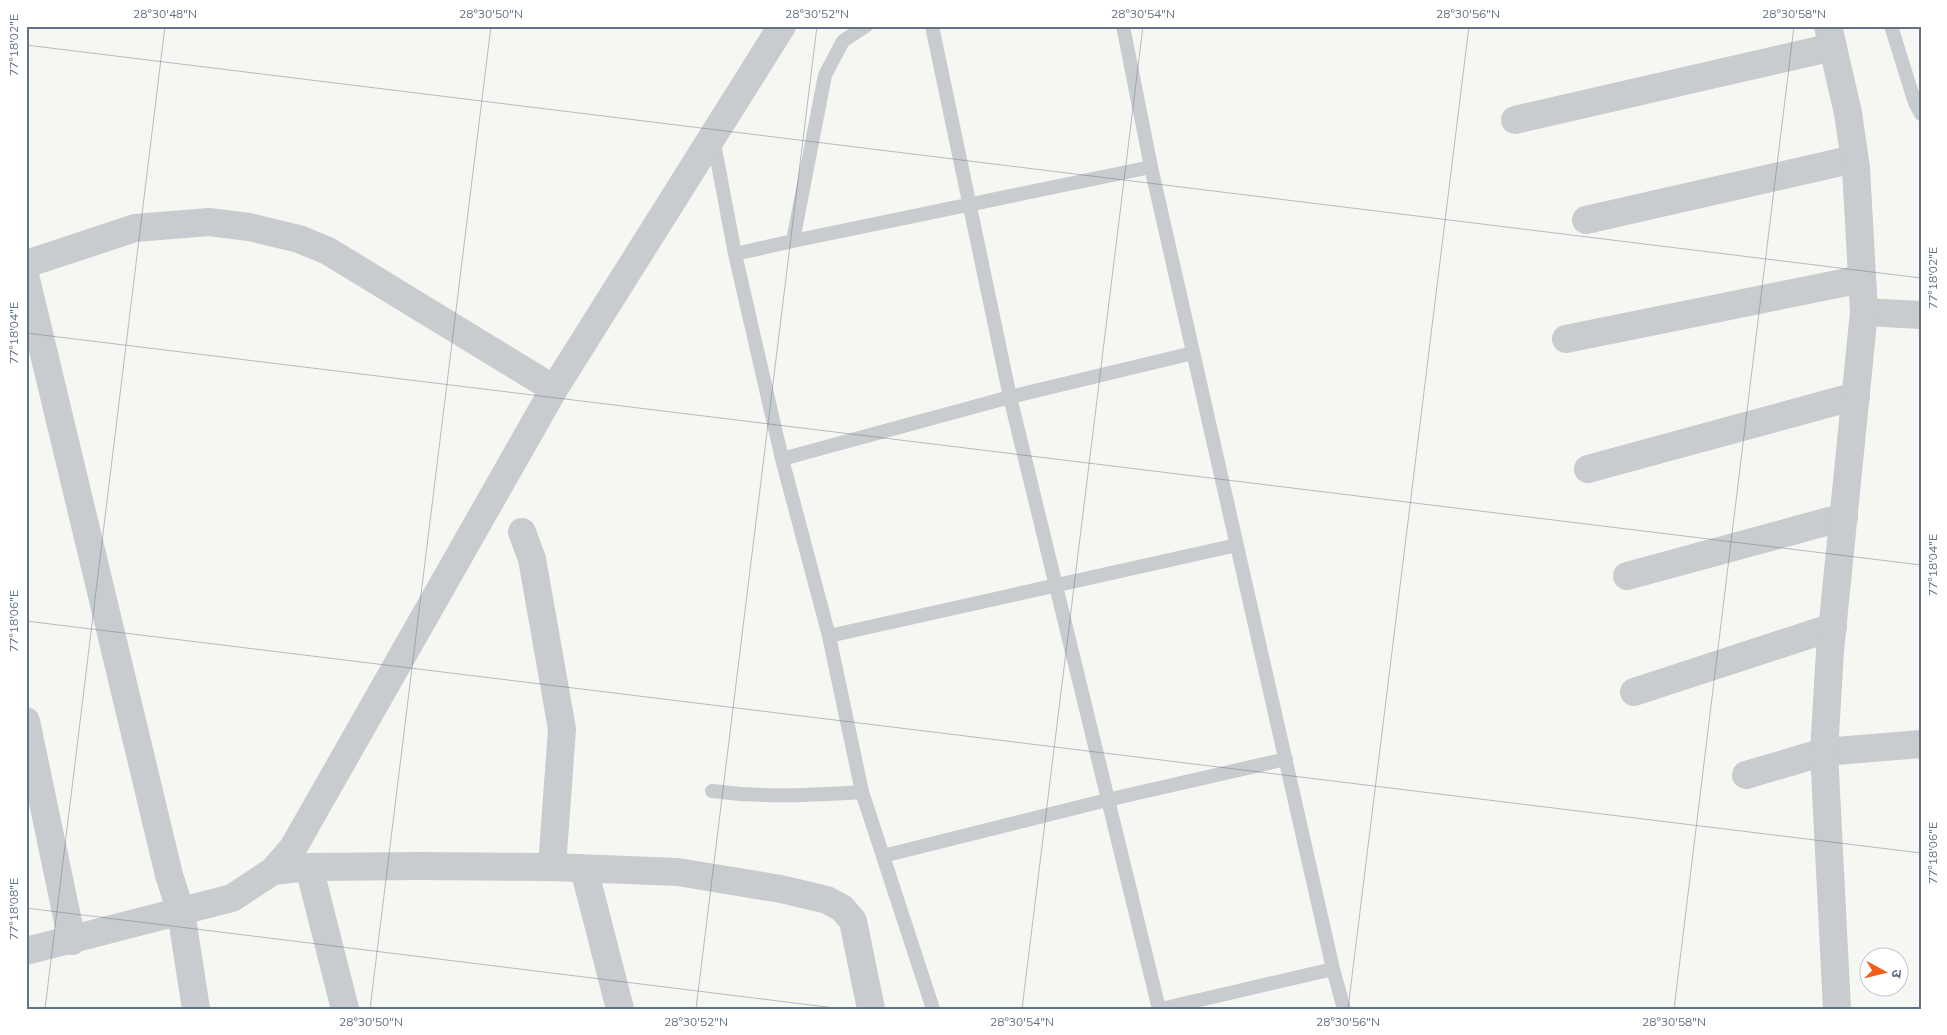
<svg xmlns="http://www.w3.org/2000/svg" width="1947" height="1035" viewBox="0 0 1947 1035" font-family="Mulish,'Noto Sans Devanagari',sans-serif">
<rect width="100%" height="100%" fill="#f6f7f3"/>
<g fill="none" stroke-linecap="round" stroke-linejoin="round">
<path stroke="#c8cccf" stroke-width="14" d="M932,26L1010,397L1159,1009
M1123,26L1151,167L1333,969L1344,1009
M1891,26L1915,103L1921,114
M713,138L735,254L782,459L829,636L862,792L933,1009
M793,241L1151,167
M735,254L793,241L825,75L843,41L866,26
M782,459L1010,397L1193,353
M829,636L1237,545
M712,791C765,798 809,795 862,792
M883,856L1107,800L1286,759
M1161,1009L1333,969"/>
<path stroke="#c8cccf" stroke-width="28" d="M1515,120L1833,47
M1586,220L1854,159
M26,264L135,228L209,222L249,227L299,239L328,251L554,389
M26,279L169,875L181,912L196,1009
M1864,312L1921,315
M1566,339L1862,279
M1588,469L1856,396
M522,532L532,559L562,729L552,867
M1627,576L1844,517
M1634,692L1833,627
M26,721L72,941
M1746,775L1824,752L1921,744
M309,867L345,1009
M584,869L620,1009
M273,871L309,867L419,866L552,867L678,872L781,889L827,900L842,908L853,921L871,1009
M26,951L232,898L273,871L293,848L554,389L782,26"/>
<path stroke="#c8cccf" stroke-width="28" d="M1828,26L1848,113L1856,168L1864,312L1830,651L1824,752L1837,1009"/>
</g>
<path fill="none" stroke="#627387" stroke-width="1" stroke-opacity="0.45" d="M26,45L1921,278M26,333L1921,565M26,621L1921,853M26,908L843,1009M45,1009L165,26M370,1009L491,26M696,1009L817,26M1022,1009L1143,26M1348,1009L1469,26M1674,1009L1794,26"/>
<rect width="1947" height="1035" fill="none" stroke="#ffffff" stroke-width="55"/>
<g transform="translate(1884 972) rotate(97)"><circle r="24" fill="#ffffff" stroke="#c0c7cf"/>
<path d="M0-4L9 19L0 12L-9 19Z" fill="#f45f15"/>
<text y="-8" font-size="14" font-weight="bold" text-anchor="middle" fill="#627387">उ</text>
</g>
<rect x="28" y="28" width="1892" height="980" fill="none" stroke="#627387" stroke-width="2"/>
<g font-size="12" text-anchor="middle" fill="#627387">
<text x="165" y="18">28°30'48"N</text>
<text x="491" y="18">28°30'50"N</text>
<text x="817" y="18">28°30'52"N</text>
<text x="1143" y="18">28°30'54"N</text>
<text x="1468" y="18">28°30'56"N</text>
<text x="1794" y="18">28°30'58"N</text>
<text transform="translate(14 45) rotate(-90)" y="4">77°18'02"E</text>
<text transform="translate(1933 278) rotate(-90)" y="4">77°18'02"E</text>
<text transform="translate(14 333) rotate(-90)" y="4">77°18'04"E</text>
<text transform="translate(1933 565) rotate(-90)" y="4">77°18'04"E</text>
<text transform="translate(14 621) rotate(-90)" y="4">77°18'06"E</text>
<text transform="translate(1933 853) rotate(-90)" y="4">77°18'06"E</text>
<text transform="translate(14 909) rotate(-90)" y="4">77°18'08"E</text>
<text x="371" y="1026">28°30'50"N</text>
<text x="696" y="1026">28°30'52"N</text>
<text x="1022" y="1026">28°30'54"N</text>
<text x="1348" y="1026">28°30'56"N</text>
<text x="1674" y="1026">28°30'58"N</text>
</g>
</svg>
